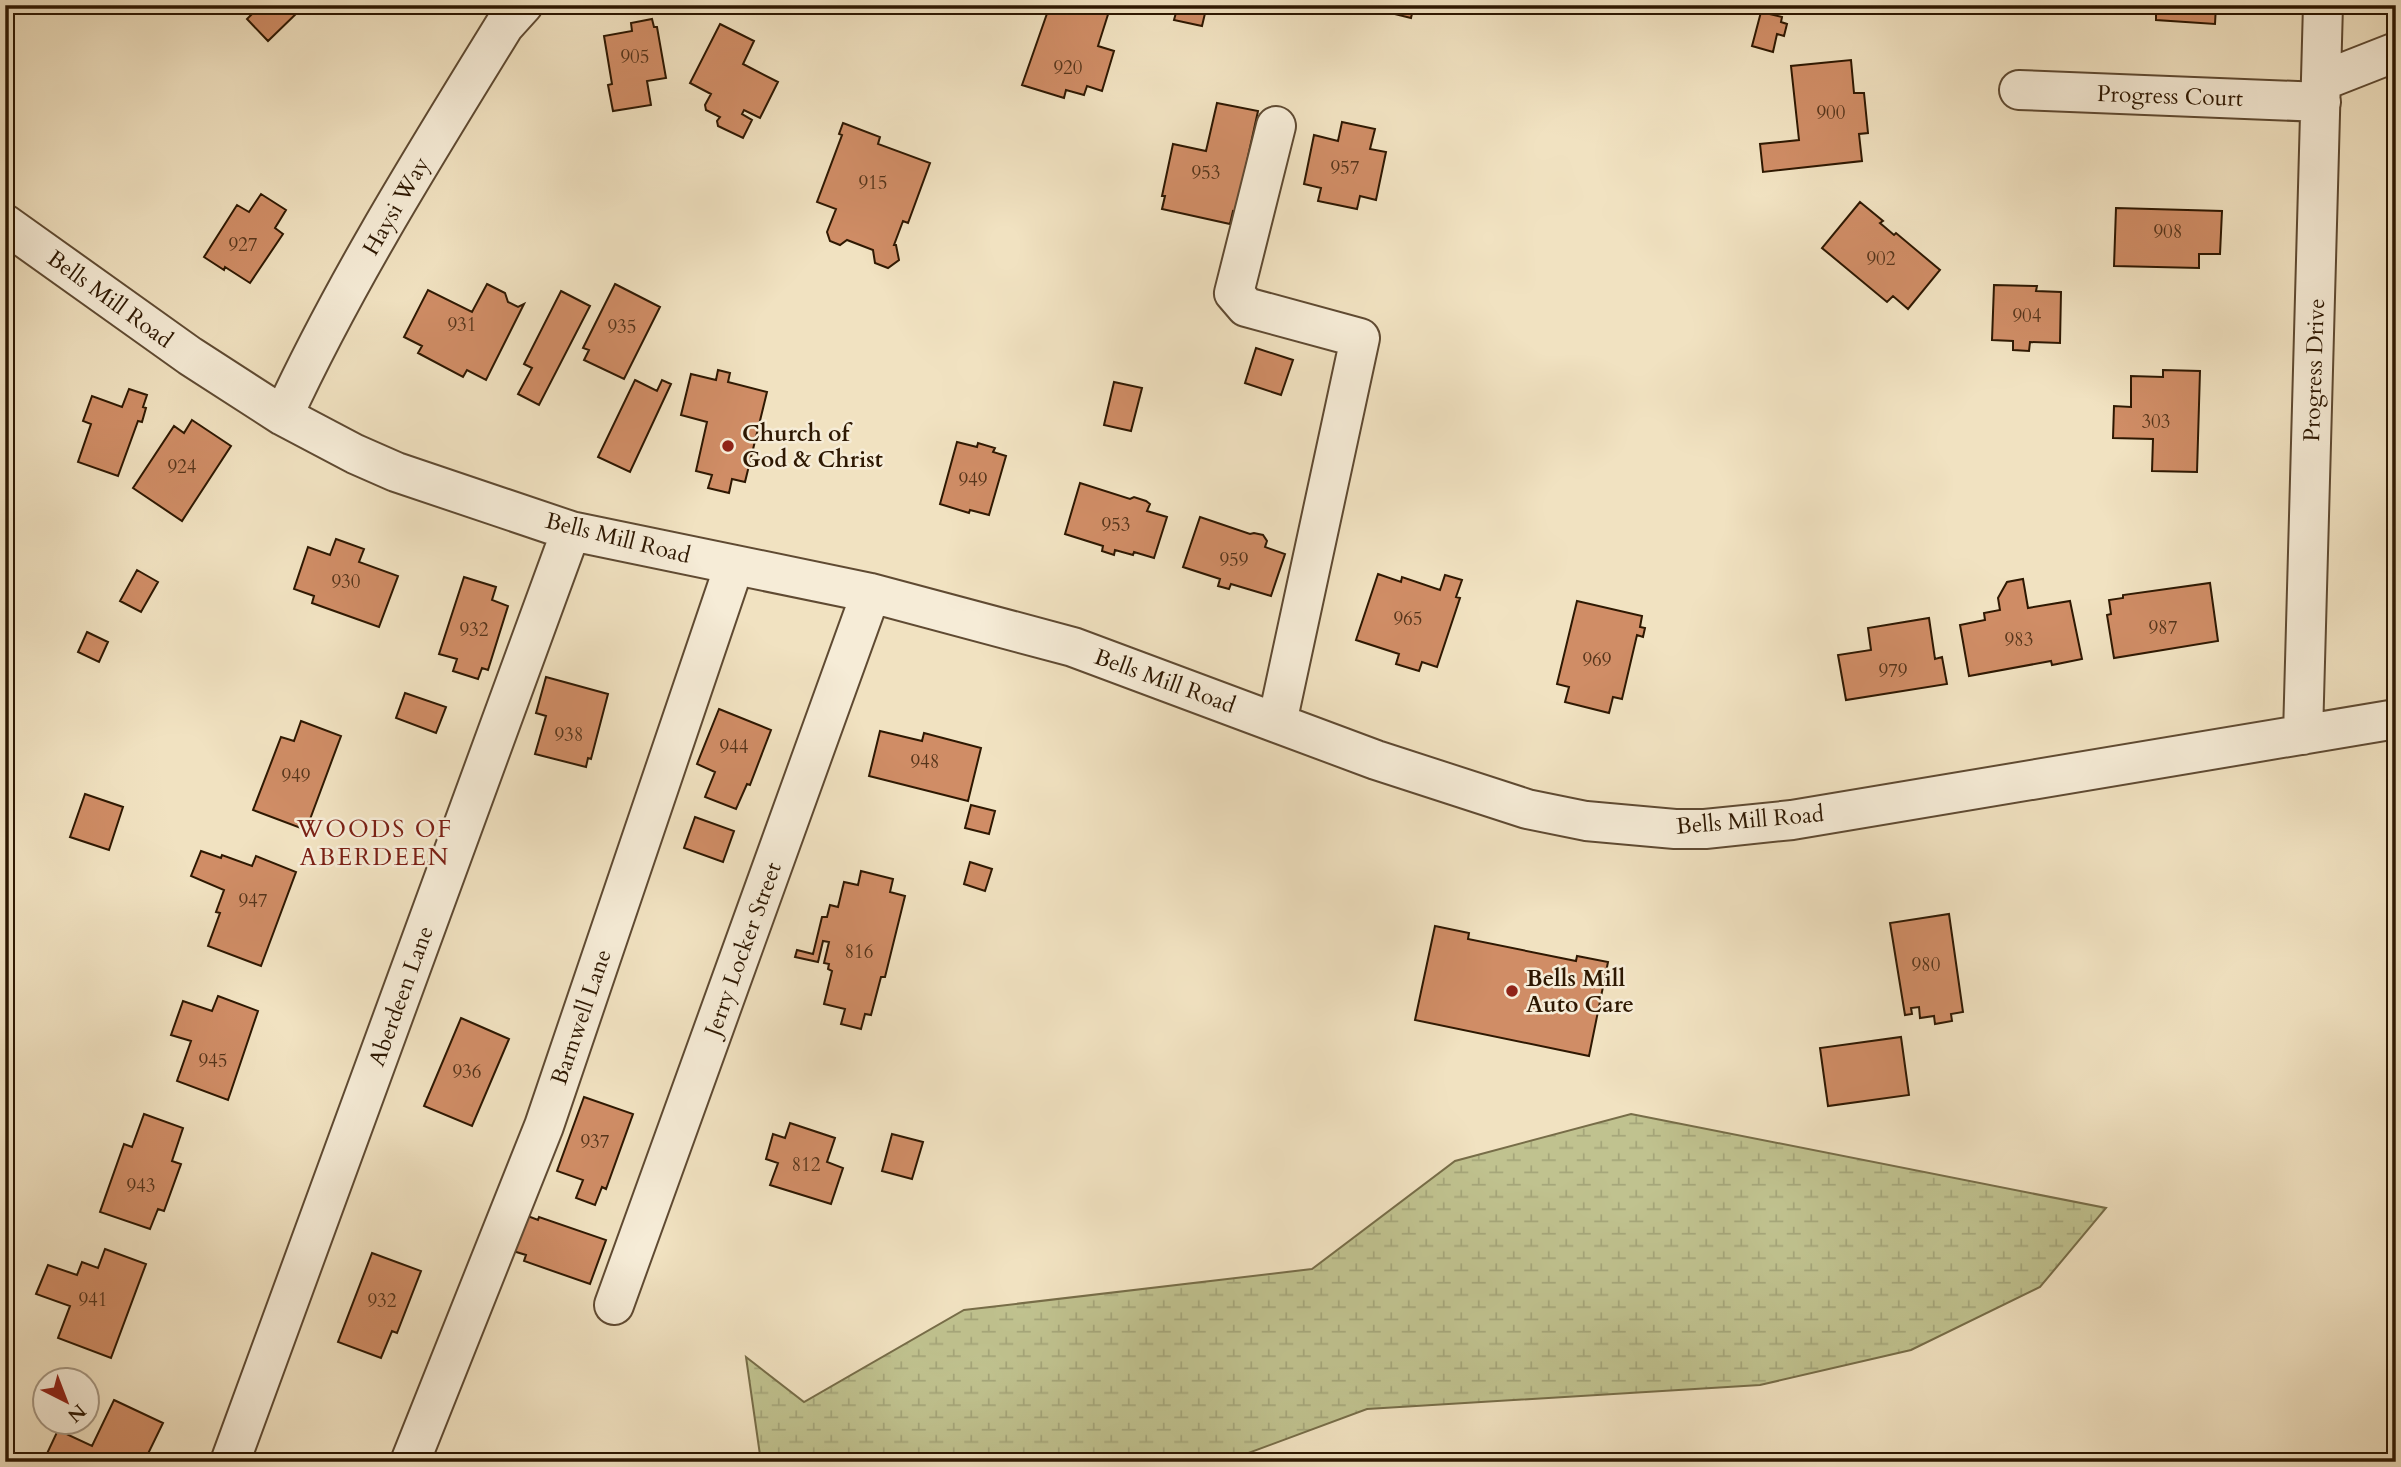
<svg xmlns="http://www.w3.org/2000/svg" width="2401" height="1467" viewBox="0 0 2401 1467" font-family="Cardo,serif">
<defs>
<pattern id="wetland-marsh" width="20" height="14" patternUnits="userSpaceOnUse" patternTransform="scale(1.75)"><rect width="20" height="14" fill="#c0c28f"/><path d="M1 5h8M5 5V1M11 12h8M15 12V8" fill="none" stroke="#a5a67a"/></pattern>
</defs>
<rect width="100%" height="100%" fill="#f1e2c1"/>
<filter id="stains"><feTurbulence type="fractalNoise" baseFrequency=".00286" numOctaves="4"/><feColorMatrix values="0 0 0 0 .2 0 0 0 0 .09 0 0 0 0 .02 0 0 0 .5 -.17"/></filter>
<radialGradient id="worn" r=".72"><stop offset=".6" stop-color="#630" stop-opacity="0"/><stop offset="1" stop-color="#630" stop-opacity=".3"/></radialGradient>
<path fill="url(#wetland-marsh)" stroke="#776d48" stroke-width="2" d="M1631,1114L2106,1208L2040,1287L1911,1350L1760,1385L1367,1409L1224,1462H761L746,1357L804,1402L964,1310L1312,1269L1455,1161Z"/>
<path fill="#d08d66" stroke="#2e1802" stroke-width="2" d="M261,5H295L300,10L268,41L247,19Z
M1050,5H1111L1098,46L1114,51L1102,91L1087,86L1084,95L1066,90L1064,98L1022,85Z
M1178,5H1207L1202,26L1174,20Z
M1375,5H1414L1411,18L1378,10Z
M2156,5H2216L2215,24L2156,20Z
M1761,12L1782,17L1781,22L1787,24L1784,36L1777,34L1773,52L1752,46Z
M652,19L654,27H657L666,78L647,81L651,105L613,111L608,85L612,84L604,36L632,31L631,23Z
M720,24L754,41L743,64L778,82L760,118L744,110L742,114L752,120L743,138L718,126L717,121L720,117L706,110L705,105L711,94L690,83Z
M1851,60L1854,93H1864L1868,133L1859,134L1862,161L1763,172L1760,144L1799,140L1791,66Z
M1217,103L1258,111L1236,212L1233,211L1230,224L1162,209L1165,196H1162L1173,144L1206,151Z
M1342,122L1375,129L1370,149L1386,152L1376,200L1360,196L1357,209L1318,201L1321,188L1304,184L1314,135L1338,141Z
M843,123L880,137L878,144L930,163L908,223L903,221L894,245H896L899,260L888,268L875,263L873,250L847,240L840,245L830,241L827,232L836,209L817,202L842,135L839,134Z
M261,194L286,210L275,228L283,234L250,283L225,267L224,270L204,257L237,205L249,212Z
M1860,202L1883,221L1880,223L1894,235L1896,233L1940,270L1908,309L1893,296L1887,302L1822,248Z
M2116,208L2222,211L2220,254H2199V268L2114,266Z
M487,284L505,293L508,302L518,307L524,304L486,380L467,370L463,377L418,353L422,346L404,337L428,290L472,312Z
M615,284L660,307L624,379L584,360L589,350L583,348Z
M1994,285L2037,286L2036,291L2061,292L2060,343L2030,342L2029,351L2013,350V341L1992,340Z
M561,291L590,306L539,405L518,394L532,368L524,364Z
M1256,348L1293,360L1281,395L1245,383Z
M718,370L730,373L728,382L767,392L745,482L732,479L729,493L708,488L712,475L696,471L707,422L681,415L691,374L716,380Z
M2163,370L2200,371L2197,472L2152,471L2153,439L2113,438L2114,406L2131,407V376L2163,377Z
M635,380L657,391L662,380L671,384L630,472L598,457Z
M1114,382L1142,388L1131,431L1104,425Z
M129,389L147,395L143,407L146,408L142,422L138,421L118,476L78,462L91,424L83,421L92,396L122,407Z
M192,420L231,446L182,521L133,488L174,426L184,433Z
M957,442L977,447L978,443L995,448L993,452L1006,456L989,515L970,510L969,513L940,504Z
M1080,483L1130,499L1134,497L1146,501L1150,504L1147,511L1167,517L1154,558L1134,552L1133,555L1115,550L1114,555L1102,551L1103,546L1065,534Z
M1200,517L1250,534L1254,533L1263,535L1267,541L1265,547L1285,554L1271,596L1231,584L1229,589L1218,586L1220,579L1183,567Z
M336,539L364,549L359,562L398,576L379,627L312,603L314,596L294,589L308,547L330,555Z
M137,570L158,582L141,612L120,601Z
M1378,574L1401,582L1402,577L1440,590L1445,575L1462,580L1456,597L1460,598L1437,667L1422,662L1419,671L1396,664L1399,654L1356,640Z
M464,577L496,587L492,600L508,606L488,670L482,668L478,679L453,671L457,659L439,654Z
M2023,579L2028,608L2070,601L2082,659L2052,665L2051,661L1969,676L1960,625L1985,620L1984,613L2000,610L1998,598L2007,582Z
M2210,583L2218,641L2114,658L2107,615L2111,614L2109,600L2123,598V595Z
M1577,601L1642,616L1640,627L1645,628L1643,637L1637,635L1622,699L1613,697L1609,713L1565,702L1569,687L1557,684Z
M1929,618L1935,659L1942,657L1947,684L1846,700L1838,655L1871,650L1868,628Z
M87,632L108,642L99,662L78,652Z
M546,677L608,694L591,759L588,758L586,767L535,754L546,716L536,713Z
M405,693L446,707L436,733L396,718Z
M719,709L771,730L750,785L747,784L736,809L705,797L715,772L697,764Z
M301,721L341,736L306,830L253,810L281,737L294,741Z
M880,731L922,741L924,733L981,748L968,801L869,776Z
M85,794L123,807L109,850L70,837Z
M971,805L995,811L989,834L965,828Z
M695,817L734,831L723,862L684,848Z
M201,851L221,858L222,855L252,866L256,856L296,872L261,966L208,946L220,913L216,912L224,890L191,876Z
M970,862L992,869L985,891L964,884Z
M861,871L893,879L890,892L905,896L885,977H881L871,1015L865,1014L861,1029L841,1024L845,1009L824,1004L832,971L828,969L829,964L824,963L829,942L823,941L818,962L795,957L797,950L813,954L822,917H827L830,905L838,907L844,882L858,885Z
M1949,914L1963,1012L1951,1014L1952,1021L1935,1024L1934,1016L1920,1018L1919,1007L1911,1008L1912,1014L1905,1015L1890,923Z
M1435,926L1469,933L1468,939L1576,961L1577,956L1608,962L1589,1056L1415,1020Z
M218,996L258,1011L228,1100L177,1081L191,1041L171,1035L183,1001L212,1011Z
M461,1018L509,1039L472,1126L424,1106Z
M1901,1037L1909,1095L1828,1106L1820,1048Z
M584,1097L633,1114L606,1189L602,1187L595,1205L576,1198L583,1180L557,1171Z
M144,1114L183,1128L172,1161L181,1164L164,1211L158,1209L150,1229L100,1212L124,1144L132,1147Z
M790,1123L835,1138L827,1162L843,1168L831,1204L770,1185L778,1163L766,1159L773,1134L785,1138Z
M892,1134L923,1142L912,1179L882,1171Z
M525,1215L538,1220L539,1217L606,1240L590,1284L524,1261L526,1255L513,1251Z
M105,1249L146,1264L111,1358L58,1338L70,1306L36,1294L48,1265L77,1275L82,1262L98,1268Z
M372,1253L421,1271L397,1333L392,1331L381,1358L338,1342Z
M114,1400L163,1423L144,1462H43L58,1430L92,1446Z"/>
<g fill="none" stroke-linecap="round" stroke-linejoin="round">
<g stroke="#5f4a32" stroke-width="42">
<path id="minor" d="M2322,81L2396,52
M2019,90L2321,102
M1276,126L1234,293L1246,307L1360,338L1277,723
M5,224L190,356L283,416L355,454L396,472L571,531L871,593L1073,647L1376,760L1527,809L1586,821L1675,829H1705L1792,820L2396,719
M283,416C346,280 426,153 504,26L523,5
M2303,735L2323,5
M614,1305L871,593
M230,1462L571,531
M410,1462L544,1126L734,566"/>
</g>
<use href="#minor" stroke="#f6ecd7" stroke-width="38"/>
</g>
<g fill="#8f2418" stroke="#f6ecd7" stroke-width="2.5">
<circle cx="728" cy="446" r="7"/>
<circle cx="1512" cy="991" r="7"/>
</g>
<g text-anchor="middle" dominant-baseline="central" stroke-width="5" stroke-linejoin="round" paint-order="stroke">
<g font-size="19" fill="#56351b">
<text x="635" y="57">905</text>
<text x="1068" y="68">920</text>
<text x="1831" y="113">900</text>
<text x="1345" y="168">957</text>
<text x="1206" y="173">953</text>
<text x="873" y="183">915</text>
<text x="2168" y="232">908</text>
<text x="243" y="245">927</text>
<text x="1881" y="259">902</text>
<text x="2027" y="316">904</text>
<text x="462" y="325">931</text>
<text x="622" y="327">935</text>
<text x="2156" y="422">303</text>
<text x="182" y="467">924</text>
<text x="973" y="480">949</text>
<text x="1116" y="525">953</text>
<text x="1234" y="560">959</text>
<text x="346" y="582">930</text>
<text x="1408" y="619">965</text>
<text x="2163" y="628">987</text>
<text x="474" y="630">932</text>
<text x="2019" y="640">983</text>
<text x="1597" y="660">969</text>
<text x="1893" y="671">979</text>
<text x="569" y="735">938</text>
<text x="734" y="747">944</text>
<text x="925" y="762">948</text>
<text x="296" y="776">949</text>
<text x="253" y="901">947</text>
<text x="859" y="952">816</text>
<text x="1926" y="965">980</text>
<text x="213" y="1061">945</text>
<text x="467" y="1072">936</text>
<text x="595" y="1142">937</text>
<text x="806" y="1165">812</text>
<text x="141" y="1186">943</text>
<text x="93" y="1300">941</text>
<text x="382" y="1301">932</text>
</g>
<g font-size="23" fill="#2e1802" stroke="#f6ecd7">
<text transform="translate(2170 96) rotate(2)">Progress Court</text>
<text transform="translate(396 206) rotate(-60)">Haysi Way</text>
<text transform="translate(110 299) rotate(36)">Bells Mill Road</text>
<text transform="translate(2314 370) rotate(-88)">Progress Drive</text>
<text transform="translate(618 538) rotate(14)">Bells Mill Road</text>
<text transform="translate(1165 681) rotate(20)">Bells Mill Road</text>
<text transform="translate(1750 820) rotate(-5)">Bells Mill Road</text>
<text transform="translate(743 949) rotate(-70)">Jerry Locker Street</text>
<text transform="translate(401 996) rotate(-70)">Aberdeen Lane</text>
<text transform="translate(581 1017) rotate(-71)">Barnwell Lane</text>
</g>
<g font-size="23" font-weight="bold" fill="#2e1802" stroke="#f6ecd7" text-anchor="start">
<text x="742" y="433">Church of<tspan x="742" dy="26">God &amp; Christ</tspan></text>
<text x="1526" y="978">Bells Mill<tspan x="1526" dy="26">Auto Care</tspan></text>
</g>
<g font-size="24" letter-spacing="2" fill="#7a1f14" stroke="#f6ecd7">
<text x="375" y="829">WOODS OF<tspan x="375" dy="28">ABERDEEN</tspan></text>
</g>
</g>
<rect width="2401" height="1467" fill="none" stroke="#f1e2c1" stroke-width="28"/>
<rect x="7" y="7" width="2387" height="1453" fill="none" stroke="#2e1802" stroke-width="3.5"/>
<rect x="14" y="14" width="2373" height="1439" fill="none" stroke="#2e1802" stroke-width="2"/>
<g transform="translate(66 1401) rotate(138)"><circle r="33" fill="#f6ecd7" stroke="#a69782" stroke-width="2"/>
<path d="M0-5L12 26L0 18L-12 26Z" fill="#8f2418"/>
<text y="-10" font-size="19" font-weight="bold" text-anchor="middle" fill="#2e1802">N</text>
</g>
<rect width="100%" height="100%" filter="url(#stains)"/>
<rect width="100%" height="100%" fill="url(#worn)"/>
</svg>
